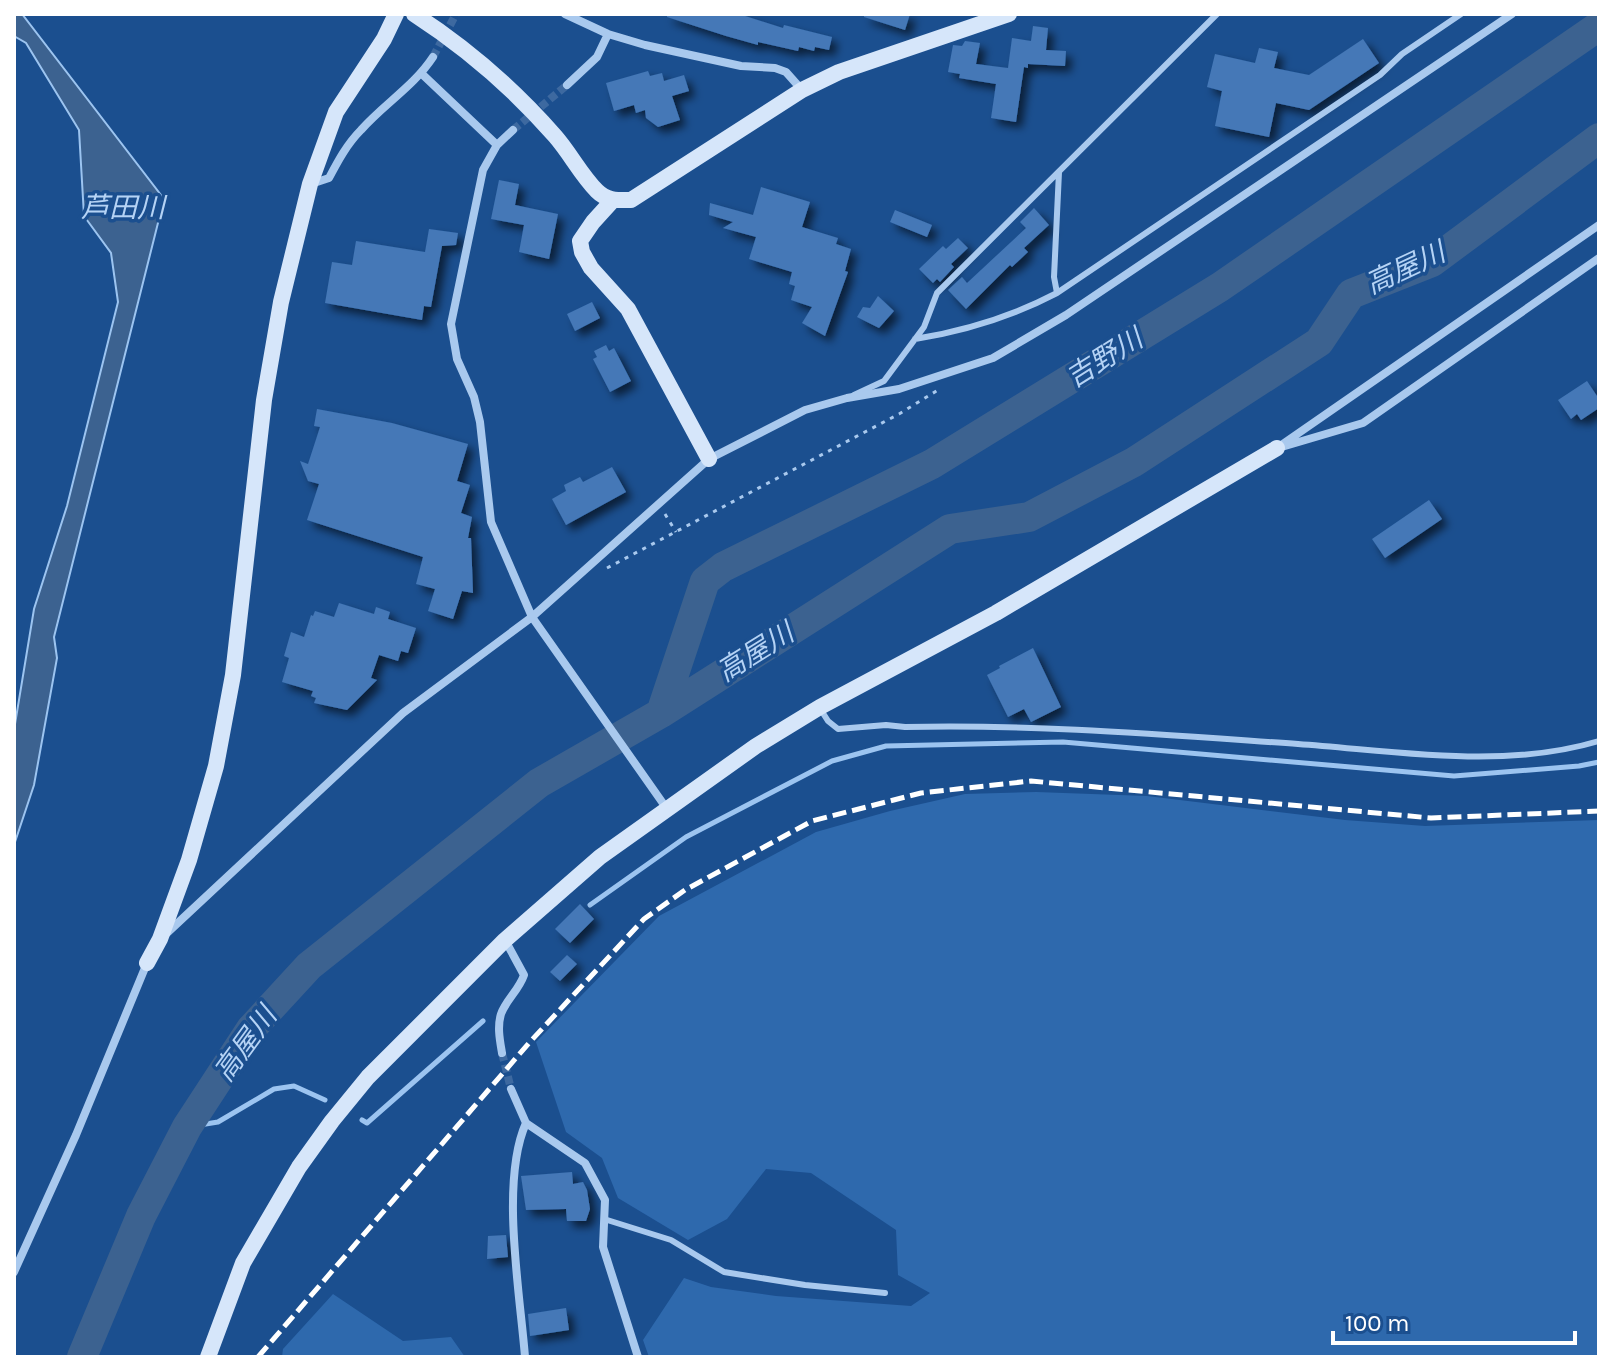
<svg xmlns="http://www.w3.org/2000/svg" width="1613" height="1371" viewBox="0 0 1613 1371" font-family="Karla,'Noto Sans JP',sans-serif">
<defs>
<filter id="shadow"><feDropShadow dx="6" dy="6" stdDeviation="4" flood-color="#0009"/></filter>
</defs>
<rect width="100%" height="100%" fill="#1b4f8f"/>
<path fill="#2e69ad" d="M1036,792L1147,796L1345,820L1425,826L1599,820V1357H649L643,1340L684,1278L711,1287L776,1296L911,1306L930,1293L898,1275L896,1230L811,1173L766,1169L727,1219L688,1240L618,1198L602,1158L566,1132L536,1042L659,916L816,832L890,811L965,794Z
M333,1294L403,1341L451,1337L465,1357H282L283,1349Z"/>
<path fill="#3c6290" stroke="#9cc4f0" stroke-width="2" d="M14,14H22L164,199L54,637L57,658L34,785L14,845V730L34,609L67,506L118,302L111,253L84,216L79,130L26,43L14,36Z"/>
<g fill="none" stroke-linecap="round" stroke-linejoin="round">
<path stroke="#9cc4f0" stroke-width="5" d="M590,905L686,837L832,761L886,746L1063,742L1454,776L1579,766L1599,762
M362,1120L367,1123L483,1021
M187,1127L218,1122L274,1089L294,1086L325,1100"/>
<path stroke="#3c6290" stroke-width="30" d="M661,713L705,581L723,567L932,464L1220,287L1599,26
M82,1357L141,1216L187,1127L251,1029L309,966L539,783L661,713L950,529L1029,517L1134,462L1319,342L1351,294L1432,262L1599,138"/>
</g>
<path fill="#4478b7" filter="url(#shadow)" d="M667,14H739L783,28L784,25L832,37L829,50L815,47L814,51L799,47L798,51L758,42V45L726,36L667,17Z
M864,14H910L905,30L864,17Z
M1033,26L1048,28L1046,50L1066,51L1065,66L1028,64V68L1024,67L1016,122L991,118L996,84L959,78L960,74L948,72L953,45L962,46L965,41L980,43L976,64L1008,68L1012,38L1031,41Z
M1363,39L1379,63L1309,110L1276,103L1269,137L1215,126L1222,91L1207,87L1215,54L1255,63L1259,48L1278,52L1274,68L1309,75Z
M648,71L650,76L662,73L664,81L684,75L689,91L672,96L680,120L658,127L646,118L645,110L636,113L634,105L614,111L606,83Z
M499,180L519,184L515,205L558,214L549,259L519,252L524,225L491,219Z
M761,187L810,202L802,227L838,238L836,244L851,249L845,271L848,272L825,336L802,323L812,307L791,300L795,286L789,284L792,272L749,259L756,237L723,228L733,222L709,215L710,203L753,215Z
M1034,208L1049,225L1024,248L1028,252L1012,267L1010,265L966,309L948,290L962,277L967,283L1026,228L1020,222Z
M895,210L932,225L927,237L890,222Z
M429,229L458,233L456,245L442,246L431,307L424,306L422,320L325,303L332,262L352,265L356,241L425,252Z
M958,238L968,248L951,264L954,267L940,282L937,279L933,283L919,269L943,246L946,249Z
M878,296L894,311L879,328L857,317L863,307L870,308Z
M592,302L600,318L575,331L567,314Z
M606,345L609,351L614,348L631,381L610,392L593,359L597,357L594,351Z
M1587,381L1599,399V408L1581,420L1577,414L1571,419L1558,400Z
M317,409L392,423L468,444L457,481L470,485L461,513L472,517L468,538H471L473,593L462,591L453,619L428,611L435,589L416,584L423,557L307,520L319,484L308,481L300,461L308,464L320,427L314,426Z
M612,467L626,492L566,525L552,499L566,491L564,485L580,477L583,482Z
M1429,500L1442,519L1385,558L1372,539Z
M339,603L374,614L376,607L390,612L388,619L416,628L408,653L401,651L398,661L379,655L371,678L377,680L347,710L314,703L316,698L311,696L313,691L282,682L289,658L284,656L291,632L304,637L311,615L313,616L315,611L334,617Z
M1033,648L1061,707L1031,722L1024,709L1008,717L987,675L1000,668L999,666Z
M580,904L594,919L570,943L555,929Z
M567,955L577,964L560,981L550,972Z
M572,1172L573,1184L583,1182L587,1190L590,1209L586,1221H567L566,1209L526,1210L521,1176Z
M506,1235L508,1257L487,1259L488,1236Z
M566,1308L569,1330L530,1336L528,1314Z"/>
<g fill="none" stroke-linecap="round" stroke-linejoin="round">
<path stroke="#3d69a0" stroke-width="8" stroke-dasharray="8 4" stroke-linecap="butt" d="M433,57L456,14
M513,130L567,85
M502,1053L511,1089"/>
<path stroke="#a9c9ee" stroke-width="3" stroke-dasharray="4 6" stroke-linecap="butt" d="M665,514L676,532
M607,568L899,414L938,390"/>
<path stroke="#a9c9ee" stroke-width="6" d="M1057,293L1054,277L1059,172
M915,339C964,331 1013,316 1057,293L1380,75L1402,54L1461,14
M854,395L884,381L924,327L937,293L1217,14
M821,710L828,721L838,729L886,725L905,727C1037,724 1167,735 1298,744C1397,751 1502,770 1599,741
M604,1219L671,1240L724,1272L805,1285L885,1293"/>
<path stroke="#a9c9ee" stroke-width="8" d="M565,14L608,34L645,45L741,66L775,68L786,72L802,90
M422,74L497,145
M567,85L597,57L608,34
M513,130L497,145L483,170L451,324L457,359L474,397L480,422L491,522L532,617L667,809
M311,184L329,178C338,161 347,144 361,130C384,104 414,86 433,57
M1285,446L1363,423L1599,258
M1277,448L1599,225
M167,933L403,713L532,617L709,459L805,410L847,398L899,389L993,358L1066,315L1512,14
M502,1053C500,1041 497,1027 501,1014C506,1000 519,990 524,975L505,940
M511,1089L526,1123L585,1163L605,1200L603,1247L638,1357
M14,1272L76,1135L147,963
M525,1357C520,1293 500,1181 526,1123"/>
<path stroke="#d6e6fa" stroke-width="16" d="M414,14C468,49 513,88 555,136C570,153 581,175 597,191C607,201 618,200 631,200L802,90L839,72L1009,14
M613,200L593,222L580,241L582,252L591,268L628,309L709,459
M147,963L160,939L189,860L216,766L233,675L264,400L281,302L310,184L336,112L384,39L396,14
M208,1357L243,1263L299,1167L332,1121L368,1077L505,940L600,857L756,746L820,707L996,613L1277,448"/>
<path stroke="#fff" stroke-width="5" stroke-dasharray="14 6" stroke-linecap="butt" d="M258,1357L529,1043L644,919L685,890L812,821L921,793L1031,781L1431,818L1599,811"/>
</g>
<g text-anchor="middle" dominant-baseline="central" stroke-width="7" stroke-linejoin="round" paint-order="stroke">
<g font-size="28" font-style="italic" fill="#b5d3f5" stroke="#1b4f8f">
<text x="123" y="207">芦田川</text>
<text transform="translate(1405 268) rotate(-25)">高屋川</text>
<text transform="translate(1104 358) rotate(-32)">吉野川</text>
<text transform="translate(755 652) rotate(-32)">高屋川</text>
<text transform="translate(245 1044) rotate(-54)">高屋川</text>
</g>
</g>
<rect width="1613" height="1371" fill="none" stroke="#ffffff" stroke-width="32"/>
<path d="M1333 1331v12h242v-12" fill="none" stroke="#ffffff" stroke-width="4"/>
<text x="1345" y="1331" font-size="24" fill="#ffffff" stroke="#1b4f8f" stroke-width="6" paint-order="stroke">100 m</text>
</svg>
